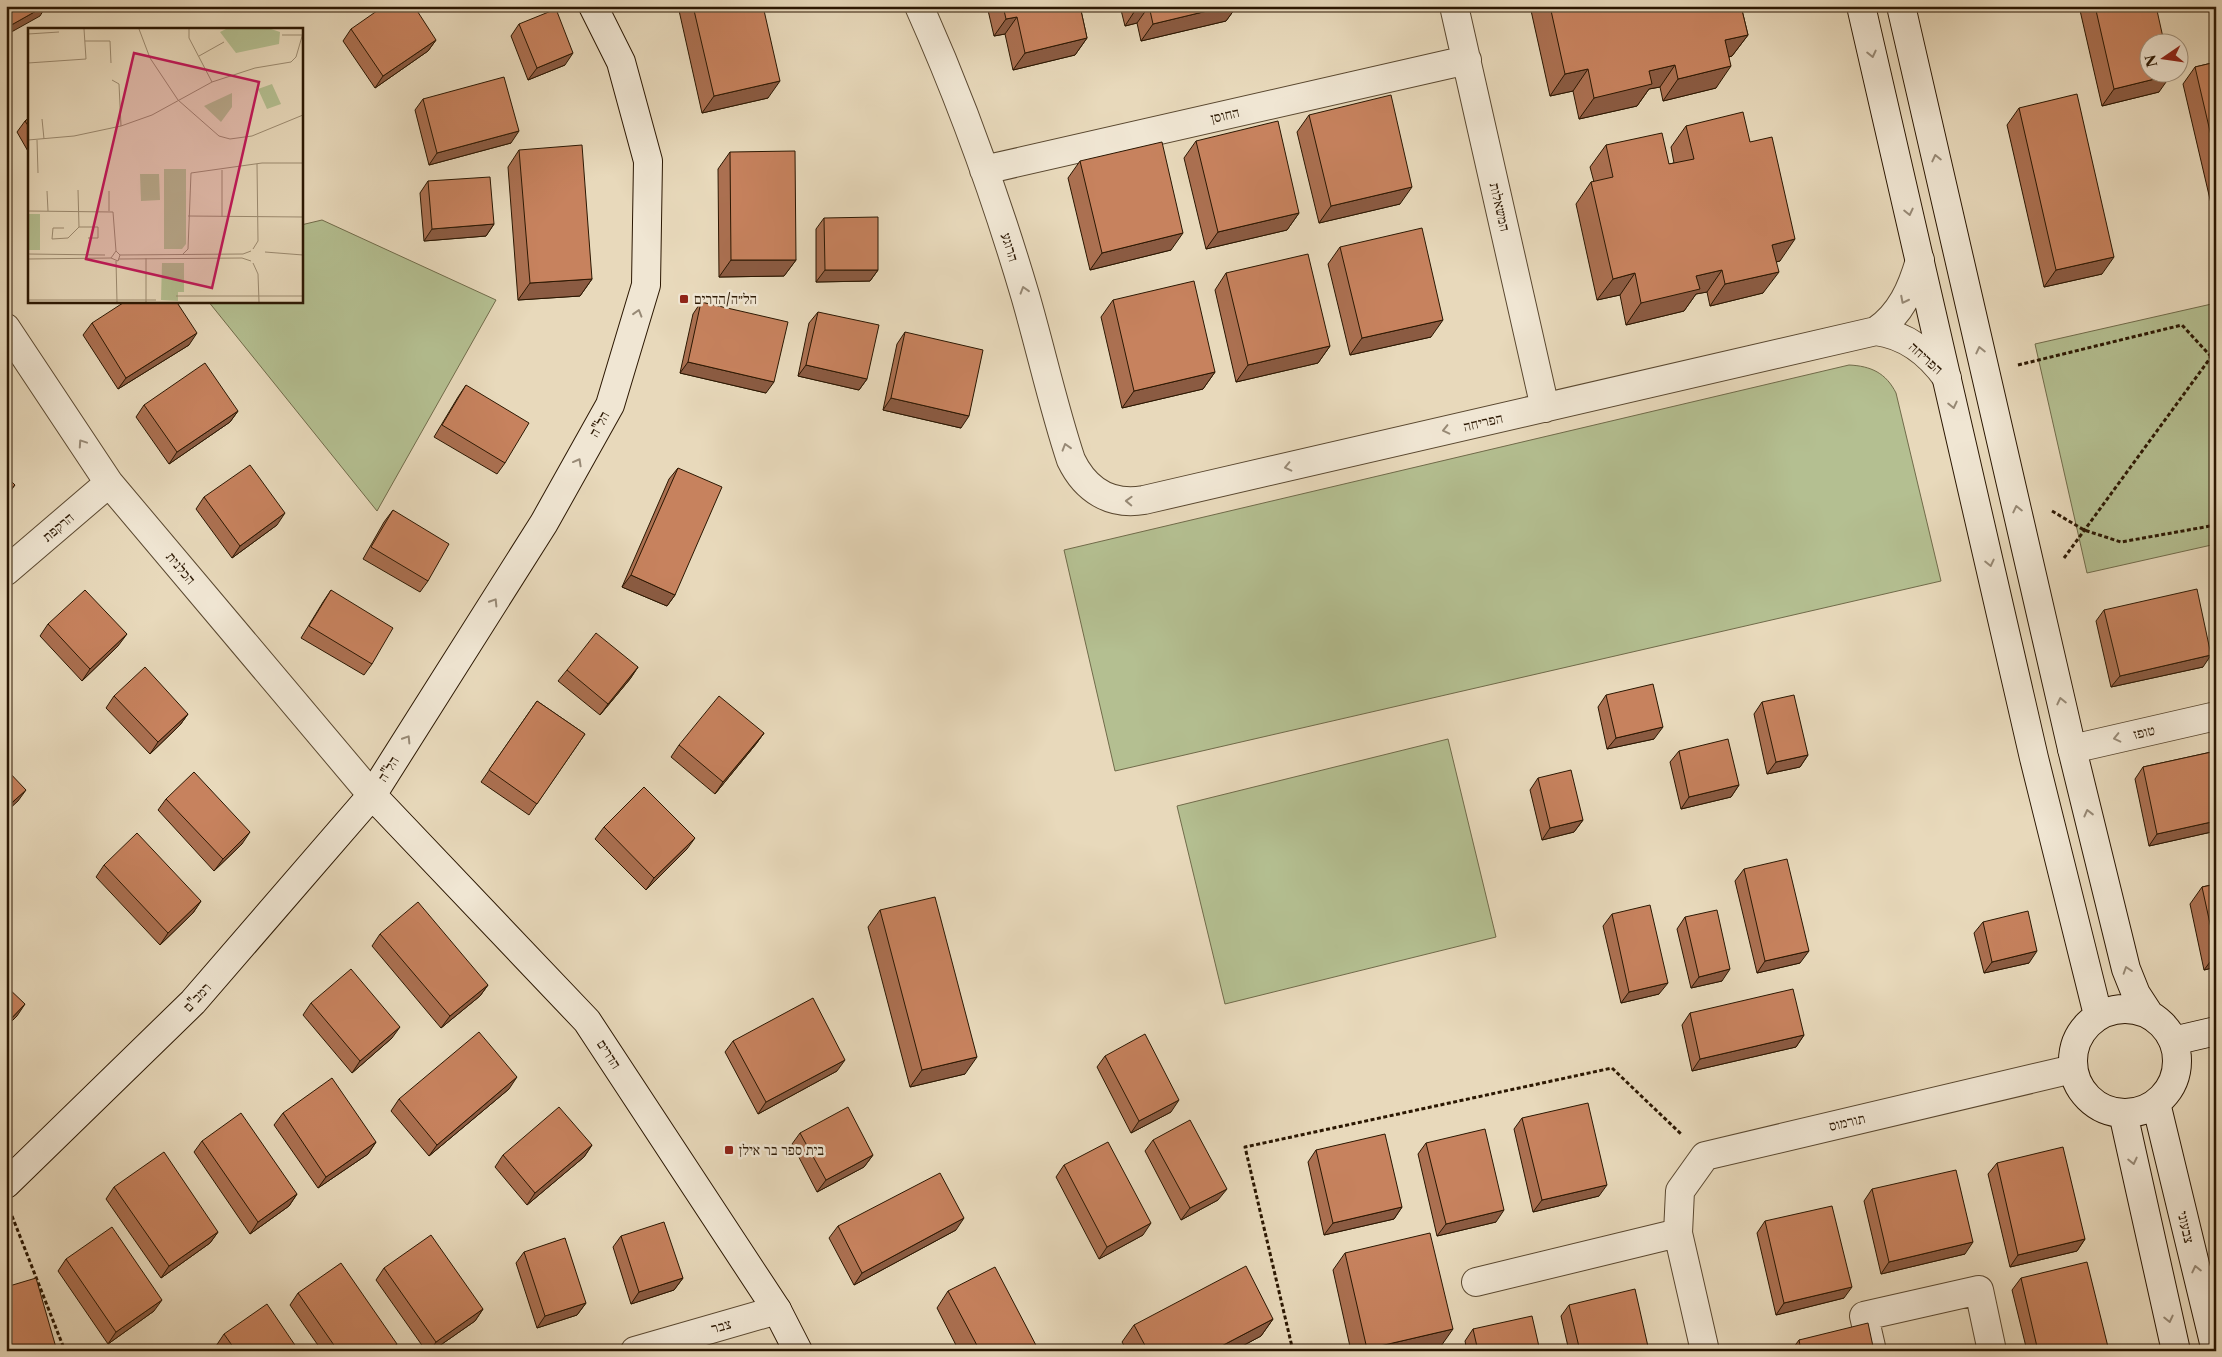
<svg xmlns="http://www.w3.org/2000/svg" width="2222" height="1357" viewBox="0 0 2222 1357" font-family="'Libre Caslon Text','Frank Ruhl Libre',serif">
<rect width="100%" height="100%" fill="#e8d9bb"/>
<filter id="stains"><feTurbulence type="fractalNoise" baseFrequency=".004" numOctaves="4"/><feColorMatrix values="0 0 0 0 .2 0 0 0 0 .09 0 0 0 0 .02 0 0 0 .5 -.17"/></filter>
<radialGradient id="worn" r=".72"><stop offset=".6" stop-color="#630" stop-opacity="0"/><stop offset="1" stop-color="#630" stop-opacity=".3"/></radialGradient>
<path fill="#b4bf91" stroke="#706b4a" d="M322,220L496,300L377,511L208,301H301V225Z
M2216,303V544L2087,573L2035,344Z
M1849,365C1871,366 1886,373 1896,393L1941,581L1115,771L1064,550Z
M1448,739L1496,937L1225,1004L1177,806Z"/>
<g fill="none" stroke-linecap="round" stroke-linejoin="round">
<g stroke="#5a4830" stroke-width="30">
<path id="street" d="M919,6C961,100 996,197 1025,295C1041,350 1053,406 1071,460C1085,489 1110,506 1144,500L1876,331C1906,335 1930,354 1947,378
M1454,6L1545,408
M984,170L1467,60
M6,328L109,483L372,795
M1876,331C1901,314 1912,288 1920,260
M6,571L109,483
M2072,749L2216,716
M1476,1282L1678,1233
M635,1351L777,1310
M1705,1351L1678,1233L1680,1191L1705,1156L2073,1069
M1872,1351L1864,1316L1979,1290L1992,1351"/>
</g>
<g stroke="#2b1702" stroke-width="30">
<path id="secondary" d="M1861,6L2034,758L2098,1015
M1901,6L2072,749L2126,969L2136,994L2149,1014
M372,795L587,1021L777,1310L798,1351
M2073 1061a52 52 0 1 1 104 0a52 52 0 1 1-104 0Z
M2173,1041L2216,1031
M2156,1103L2216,1351
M2123,1113L2176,1351
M6,1184L193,1002L372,795L544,523L610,405L646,285L648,161L621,62L593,6"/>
</g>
<path stroke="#2b1702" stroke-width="3" stroke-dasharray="4 2.5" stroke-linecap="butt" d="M2018,365L2182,325L2216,362
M2052,511L2084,530L2121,542L2216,525
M2064,558L2211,357
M12,1216L65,1351
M1293,1351L1245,1147L1612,1068L1681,1134"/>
<use href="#street" stroke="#f0e6d3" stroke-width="28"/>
<use href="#secondary" stroke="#f0e6d3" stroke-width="28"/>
</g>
<path fill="#ab7051" stroke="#2b1702" d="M678,6H763L768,98L702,113Z
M987,6H1080L1087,38L1075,55L1013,70L1005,34L994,36Z
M1120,6H1237L1226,21L1141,41L1137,23L1125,26Z
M1530,6H1741L1748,35L1732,56L1729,57L1716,88L1663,101L1660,87L1649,89L1637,106L1579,119L1573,91L1550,96Z
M2079,6H2156L2159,92L2102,106Z
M519,24L565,65L528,80L511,36Z
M351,29L436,40L428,51L375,88L343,41Z
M2216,62V225L2183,84L2195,67Z
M423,99L511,143L429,165L415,110Z
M2019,108L2102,274L2044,287L2007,125Z
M1309,115L1400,204L1319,223L1297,132Z
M29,118V153L17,132L25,121Z
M1686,126L1750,142L1780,261L1776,262L1763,293L1710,306L1707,292L1696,294L1684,311L1626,325L1620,295L1597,300L1576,204L1591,182H1594L1590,167L1606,145L1669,164L1674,163L1671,147Z
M1196,141L1299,213L1287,230L1206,249L1184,158Z
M519,150L592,279L580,296L518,300L508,167Z
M730,152L796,260L784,276L719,277L718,169Z
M1080,161L1171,250L1090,270L1068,178Z
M428,181L494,224L486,236L424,241L420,193Z
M824,218L878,270L870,281L816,282V229Z
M1340,247L1431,337L1350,355L1328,264Z
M1226,273L1330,346L1318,363L1236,382L1215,290Z
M1113,300L1215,372L1203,389L1122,408L1101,317Z
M701,302L766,393L680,373L693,314Z
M818,312L867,379L859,390L798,376L809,323Z
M92,323L189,345L118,389L83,335Z
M905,332L961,428L883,410L897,344Z
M466,385L505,463L497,474L434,437L458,397Z
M144,405L238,411L230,422L169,464L136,417Z
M678,468L675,595L667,606L622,587L669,479Z
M204,497L277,525L232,558L196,509Z
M393,510L428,581L420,592L363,559L384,522Z
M2216,587V609L2212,592Z
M331,590L372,664L364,675L301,638L323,602Z
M2104,610L2203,667L2111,687L2096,621Z
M48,624L118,646L82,681L40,636Z
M638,667L630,679L600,715L558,681L567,670Z
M1606,695L1654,739L1607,749L1598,707Z
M114,696L188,714L180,725L150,754L106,708Z
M537,701L585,734L529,815L481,782Z
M1762,702L1808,755L1800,767L1767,774L1754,714Z
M764,733L756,744L715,794L671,757L679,745Z
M1679,751L1739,785L1731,797L1681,809L1670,762Z
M2216,751V831L2149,846L2135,779L2143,767Z
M1538,778L1583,820L1574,832L1542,840L1530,790Z
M166,799L242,844L214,871L158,810Z
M604,827L687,849L646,890L595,839Z
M104,865L201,901L193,913L160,945L96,877Z
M1744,869L1800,963L1757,973L1735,881Z
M2216,884V967L2204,970L2190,904L2202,887Z
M880,910L965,1074L910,1087L868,927Z
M1612,914L1659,994L1621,1003L1603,926Z
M1685,917L1722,981L1691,988L1677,929Z
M1983,922L2029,963L1984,973L1974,933Z
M380,934L488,985L480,996L441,1028L372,946Z
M311,1003L392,1038L352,1073L303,1015Z
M1690,1013L1804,1035L1796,1047L1692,1071L1682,1025Z
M733,1041L837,1071L758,1114L725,1052Z
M1105,1056L1171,1112L1131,1133L1097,1067Z
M509,1089L429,1156L391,1111L399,1099Z
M283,1113L376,1142L368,1154L318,1188L274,1125Z
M1522,1118L1599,1196L1533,1212L1514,1129Z
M800,1133L873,1155L864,1167L817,1192L792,1144Z
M1153,1140L1218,1200L1181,1220L1145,1151Z
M202,1141L297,1194L289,1206L250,1234L194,1152Z
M1426,1143L1496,1222L1437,1236L1418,1154Z
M592,1145L584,1157L527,1205L495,1167L503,1155Z
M1316,1150L1402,1207L1394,1219L1324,1235L1308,1162Z
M1997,1163L2085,1239L2077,1251L2010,1267L1988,1174Z
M1064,1165L1143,1235L1099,1259L1056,1177Z
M114,1187L218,1232L210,1243L161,1278L106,1199Z
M1872,1189L1965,1254L1881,1274L1864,1201Z
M1765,1221L1844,1298L1776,1315L1757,1233Z
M838,1226L956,1230L854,1285L829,1238Z
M621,1236L683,1278L674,1290L631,1304L613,1247Z
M524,1252L586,1303L577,1315L537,1328L516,1263Z
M1345,1253L1441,1346L1419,1351H1351L1333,1270Z
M66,1259L154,1311L108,1344L58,1271Z
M384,1268L483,1309L475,1321L432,1351H426L376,1280Z
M2021,1278L2109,1351H2027L2012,1290Z
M948,1291L1039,1351H959L937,1308Z
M298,1293L393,1351H322L290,1305Z
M1569,1305L1649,1351H1569L1561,1316Z
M1273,1319L1261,1336L1233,1351H1127L1122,1342L1134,1325Z
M1473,1329L1540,1351H1467L1465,1341Z
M224,1334L299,1351H220L216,1346Z
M1799,1340L1874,1351H1791Z"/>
<path fill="#8b5b42" stroke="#2b1702" d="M45,6H46L40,16L6,35V28Z
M1149,6L1137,23L1125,26L1136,9Z
M1228,6H1237L1226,21L1141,41L1153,24Z
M1017,17L1005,34L994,36L1006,19Z
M1748,35L1732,56L1710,62L1725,40Z
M1087,38L1075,55L1013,70L1025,53Z
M436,40L428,51L375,88L383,76Z
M573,53L565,65L528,80L537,68Z
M1675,65L1660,87L1649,89L1637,106L1579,119L1594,98L1649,71Z
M1731,66L1716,88L1663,101L1678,79Z
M1588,69L1573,91L1550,96L1565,74Z
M2171,75L2159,92L2102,106L2114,89Z
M780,81L768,98L702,113L714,96Z
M519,131L511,143L429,165L437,153Z
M1412,187L1400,204L1319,223L1331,206Z
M1299,213L1287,230L1206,249L1218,232Z
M494,224L486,236L424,241L432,229Z
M1183,233L1171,250L1090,270L1102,253Z
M1795,239L1780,261L1757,266L1772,245Z
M2114,257L2102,274L2044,287L2056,270Z
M731,260H796L784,276L719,277Z
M825,270H878L870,281L816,282Z
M1722,270L1707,292L1696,294L1684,311L1626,325L1641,303L1696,276Z
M1779,272L1763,293L1710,306L1725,284Z
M1635,273L1620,295L1597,300L1613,279Z
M592,279L580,296L518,300L530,283Z
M1443,320L1431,337L1350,355L1362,338Z
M197,333L189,345L118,389L126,378Z
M1330,346L1318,363L1236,382L1248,365Z
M688,362L774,382L766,393L680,373Z
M806,365L867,379L859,390L798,376Z
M1215,372L1203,389L1122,408L1134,391Z
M891,398L969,416L961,428L883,410Z
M238,411L230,422L169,464L177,452Z
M15,485L7,496L6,497V493Z
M285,513L277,525L232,558L240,546Z
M631,575L675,595L667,606L622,587Z
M127,634L118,646L82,681L90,669Z
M2211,655L2203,667L2111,687L2120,676Z
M638,667L630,679L600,715L608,704Z
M188,714L180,725L150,754L158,742Z
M1663,727L1654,739L1607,749L1616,738Z
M764,733L756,744L715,794L723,782Z
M1808,755L1800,767L1767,774L1776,762Z
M1739,785L1731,797L1681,809L1689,797Z
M26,790L18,801L6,812V808Z
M1583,820L1574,832L1542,840L1550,828Z
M2216,821V831L2149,846L2157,834Z
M250,832L242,844L214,871L223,859Z
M695,838L687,849L646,890L654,878Z
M201,901L193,913L160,945L168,933Z
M1809,951L1800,963L1757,973L1765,961Z
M2037,951L2029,963L1984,973L1992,962Z
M2216,954V967L2204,970Z
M1730,969L1722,981L1691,988L1699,977Z
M1668,983L1659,994L1621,1003L1629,992Z
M488,985L480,996L441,1028L450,1016Z
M25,1004L17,1016L6,1027V1024Z
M400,1027L392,1038L352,1073L360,1061Z
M1804,1035L1796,1047L1692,1071L1700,1059Z
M977,1057L965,1074L910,1087L922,1070Z
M845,1060L837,1071L758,1114L766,1102Z
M517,1077L509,1089L429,1156L437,1145Z
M1179,1100L1171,1112L1131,1133L1139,1121Z
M376,1142L368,1154L318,1188L326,1177Z
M592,1145L584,1157L527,1205L535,1193Z
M873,1155L864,1167L817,1192L826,1180Z
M1607,1185L1599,1196L1533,1212L1542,1200Z
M1227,1189L1218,1200L1181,1220L1190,1208Z
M297,1194L289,1206L250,1234L258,1222Z
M1402,1207L1394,1219L1324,1235L1333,1223Z
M1504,1210L1496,1222L1437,1236L1446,1224Z
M964,1218L956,1230L854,1285L862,1273Z
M1151,1223L1143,1235L1099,1259L1107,1247Z
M218,1232L210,1243L161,1278L169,1266Z
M2085,1239L2077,1251L2010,1267L2018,1255Z
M1973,1242L1965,1254L1881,1274L1889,1262Z
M683,1278L674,1290L631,1304L639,1292Z
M1852,1287L1844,1298L1776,1315L1784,1303Z
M162,1300L154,1311L108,1344L116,1332Z
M586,1303L577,1315L537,1328L545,1316Z
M483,1309L475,1321L432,1351H430L436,1342Z
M1273,1319L1261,1336L1233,1351H1212Z
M1453,1329L1441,1346L1419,1351H1366L1367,1349Z
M397,1344L393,1351H388Z"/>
<path fill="#c7825e" stroke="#2b1702" d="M6,6H45L6,28Z
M384,6H414L436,40L383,76L351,29Z
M693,6H763L780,81L714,96Z
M1003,6H1080L1087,38L1025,53L1017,17L1006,19Z
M1136,6H1148L1136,9Z
M1149,6H1228L1153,24Z
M1550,6H1741L1748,35L1725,40L1731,66L1678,79L1675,65L1649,71L1652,84L1594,98L1588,69L1565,74Z
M2095,6H2156L2164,42H2150V72H2171V75L2114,89Z
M556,9L573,53L537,68L519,24Z
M2216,62V157L2195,67Z
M504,77L519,131L437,153L423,99Z
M2077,94L2114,257L2056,270L2019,108Z
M1391,95L1412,187L1331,206L1309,115Z
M1743,112L1750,142L1772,137L1795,239L1772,245L1779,272L1725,284L1722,270L1696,276L1700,289L1641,303L1635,273L1613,279L1591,182L1613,177L1606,145L1662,133L1669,164L1694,159L1686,126Z
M29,118V127L25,121Z
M1278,121L1299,213L1218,232L1196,141Z
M1162,142L1183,233L1102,253L1080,161Z
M582,145L592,279L530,283L519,150Z
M795,151L796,260H731L730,152Z
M490,177L494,224L432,229L428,181Z
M878,217V270H825L824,218Z
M1422,228L1443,320L1362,338L1340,247Z
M1308,254L1330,346L1248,365L1226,273Z
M1194,281L1215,372L1134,391L1113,300Z
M126,301H176L197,333L126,378L92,323Z
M701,302L788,322L774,382L688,362Z
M818,312L879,325L867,379L806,365Z
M905,332L983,350L969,416L891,398Z
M205,363L238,411L177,452L144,405Z
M466,385L529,423L505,463L442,425Z
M250,465L285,513L240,546L204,497Z
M678,468L722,487L675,595L631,575Z
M6,476L15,485L6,493Z
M393,510L449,544L428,581L371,547Z
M2197,589L2211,655L2120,676L2104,610Z
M85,590L127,634L90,669L48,624Z
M331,590L393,628L372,664L309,626Z
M596,633L638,667L608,704L567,670Z
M145,667L188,714L158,742L114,696Z
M1653,684L1663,727L1616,738L1606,695Z
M1794,695L1808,755L1776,762L1762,702Z
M719,696L764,733L723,782L679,745Z
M537,701L585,734L537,804L489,770Z
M1728,739L1739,785L1689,797L1679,751Z
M2216,751V821L2157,834L2143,767Z
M6,769L26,790L6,808Z
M1571,770L1583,820L1550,828L1538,778Z
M194,772L250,832L223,859L166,799Z
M644,787L695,838L654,878L604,827Z
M137,833L201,901L168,933L104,865Z
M1787,859L1809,951L1765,961L1744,869Z
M2216,884V951L2202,887Z
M935,897L977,1057L922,1070L880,910Z
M418,902L488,985L450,1016L380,934Z
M1650,905L1668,983L1629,992L1612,914Z
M1717,910L1730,969L1699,977L1685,917Z
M2028,911L2037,951L1992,962L1983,922Z
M351,969L400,1027L360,1061L311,1003Z
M6,986L25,1004L6,1024Z
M1793,989L1804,1035L1700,1059L1690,1013Z
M813,998L845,1060L766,1102L733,1041Z
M479,1032L517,1077L437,1145L399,1099Z
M1145,1034L1179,1100L1139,1121L1105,1056Z
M332,1078L376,1142L326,1177L283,1113Z
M1588,1103L1607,1185L1542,1200L1522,1118Z
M559,1107L592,1145L535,1193L503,1155Z
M848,1107L873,1155L826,1180L800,1133Z
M241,1113L297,1194L258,1222L202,1141Z
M1190,1120L1227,1189L1190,1208L1153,1140Z
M1485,1129L1504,1210L1446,1224L1426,1143Z
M1385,1134L1402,1207L1333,1223L1316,1150Z
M1108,1142L1151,1223L1107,1247L1064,1165Z
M2063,1147L2085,1239L2018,1255L1997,1163Z
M164,1152L218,1232L169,1266L114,1187Z
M1956,1170L1973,1242L1889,1262L1872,1189Z
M940,1173L964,1218L862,1273L838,1226Z
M1832,1206L1852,1287L1784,1303L1765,1221Z
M664,1222L683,1278L639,1292L621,1236Z
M112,1227L162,1300L116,1332L66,1259Z
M1430,1233L1453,1329L1367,1349L1345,1253Z
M431,1235L483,1309L436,1342L384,1268Z
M565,1238L586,1303L545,1316L524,1252Z
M2087,1262L2109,1351H2038L2021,1278Z
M341,1263L397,1344L388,1351H338L298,1293Z
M1246,1266L1273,1319L1212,1351H1148L1134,1325Z
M995,1267L1039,1351H980L948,1291Z
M36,1278L57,1351H6V1287Z
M1635,1289L1649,1351H1580L1569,1305Z
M267,1304L299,1351H236L224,1334Z
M1532,1316L1540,1351H1478L1473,1329Z
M1868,1323L1874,1351H1801L1799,1340Z"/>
<defs><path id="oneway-chevron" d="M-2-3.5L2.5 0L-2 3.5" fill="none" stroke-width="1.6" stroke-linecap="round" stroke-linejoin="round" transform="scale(1.25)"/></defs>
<g stroke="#978975">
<use href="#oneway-chevron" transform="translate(1872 54) rotate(77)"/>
<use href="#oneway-chevron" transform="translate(1936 158) rotate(-103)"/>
<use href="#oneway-chevron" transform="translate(1909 212) rotate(77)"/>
<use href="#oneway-chevron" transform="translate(1024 290) rotate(-107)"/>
<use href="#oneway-chevron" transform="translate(1904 300) rotate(117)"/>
<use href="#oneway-chevron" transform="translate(638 313) rotate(-73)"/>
<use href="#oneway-chevron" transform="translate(1980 350) rotate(-103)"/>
<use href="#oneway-chevron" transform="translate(1953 405) rotate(77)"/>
<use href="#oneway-chevron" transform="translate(1446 430) rotate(167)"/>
<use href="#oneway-chevron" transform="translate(82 443) rotate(-124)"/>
<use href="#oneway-chevron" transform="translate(1066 447) rotate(-107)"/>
<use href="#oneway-chevron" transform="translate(578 462) rotate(-61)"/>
<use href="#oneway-chevron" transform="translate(1288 467) rotate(167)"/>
<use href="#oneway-chevron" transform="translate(1129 501) rotate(-178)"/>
<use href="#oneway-chevron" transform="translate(2017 509) rotate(-103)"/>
<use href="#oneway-chevron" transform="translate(1990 563) rotate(77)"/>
<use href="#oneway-chevron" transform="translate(494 602) rotate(-58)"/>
<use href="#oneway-chevron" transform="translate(2061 701) rotate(-103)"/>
<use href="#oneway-chevron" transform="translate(2117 738) rotate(167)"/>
<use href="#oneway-chevron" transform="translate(407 739) rotate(-58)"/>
<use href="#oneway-chevron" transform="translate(2088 813) rotate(-104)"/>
<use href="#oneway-chevron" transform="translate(2127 970) rotate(-108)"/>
<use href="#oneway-chevron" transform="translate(2133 1161) rotate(77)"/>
<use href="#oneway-chevron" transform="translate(2196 1269) rotate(-103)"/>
<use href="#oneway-chevron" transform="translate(2169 1319) rotate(77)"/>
</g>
<g fill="#8f2418" stroke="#f0e6d3" stroke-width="2">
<rect x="679" y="294" width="10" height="10" rx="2.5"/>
<rect x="724" y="1145" width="10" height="10" rx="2.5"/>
</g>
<g text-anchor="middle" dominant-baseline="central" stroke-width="5" stroke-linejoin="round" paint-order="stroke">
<g font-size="14" fill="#2b1702" stroke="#f0e6d3">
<text transform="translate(1225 115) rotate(-13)">החוסן</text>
<text transform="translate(1500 207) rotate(77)">המשאלות</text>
<text transform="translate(1010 247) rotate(73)">הרוגע</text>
<text transform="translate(1926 358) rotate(42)">הפריחה</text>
<text transform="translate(1483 422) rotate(-13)">הפריחה</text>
<text transform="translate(599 424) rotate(-61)">הל"ה</text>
<text transform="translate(58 527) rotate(-40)">הרקפת</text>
<text transform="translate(181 568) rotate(50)">הכלנית</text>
<text transform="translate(2144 732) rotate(-13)">טופז</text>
<text transform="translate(388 769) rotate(-58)">הל"ה</text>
<text transform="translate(197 997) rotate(-47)">רמב"ם</text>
<text transform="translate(609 1054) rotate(57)">הדרים</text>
<text transform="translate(1847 1122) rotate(-13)">תורמוס</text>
<text transform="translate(2186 1227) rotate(77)">צבעוני</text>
<text transform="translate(721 1326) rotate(-16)">צבר</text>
</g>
<g font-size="14" fill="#2b1702" stroke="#f0e6d3" text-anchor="start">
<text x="694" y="299">הל״ה/הדרים</text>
<text x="739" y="1150">בית ספר בר אילן</text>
</g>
</g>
<g transform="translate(28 28)">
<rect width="275" height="275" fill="#e8d9bb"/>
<path d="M198,1H243L252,4L251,16L208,25L192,4ZM244,56L253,76L239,81L230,61ZM204,65V79L193,94L176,78ZM136,141H158V216L154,221H136ZM112,146H131L132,172L113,173ZM0,186H12V222H0ZM134,235H156V264H150V273L133,272Z" fill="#b4bf91"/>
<path fill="none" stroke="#9c8b71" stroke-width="1" d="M111,1L122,30L150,72L191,108L202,111L224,108L275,87M161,1V10L184,54M0,6L31,4M254,7H274M57,13H82L83,35M171,28L196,14M0,35L58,31L56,1M84,52L91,56L93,98M14,91L16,111M0,112L46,108L93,98L124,87L184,54L227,40L263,34L268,29L275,5M9,112L10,145M50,162L51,199H70V210H60M19,163L20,183M81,163V183M0,183L85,184L88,223M160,188L275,189M194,189V142M36,200H25L24,211L40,210L51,199M225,221L230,213L229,136M237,224L275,227M0,226L77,227M155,226L160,221L163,145L234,135H275M92,227L90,233L83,230L88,223L92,227L215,226L223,223M0,231L83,230M91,231L214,230L223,233M88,233L89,274M225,235L230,246L231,274M148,268H275M0,272H128M118,274V230"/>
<path fill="#c2185b" fill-opacity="0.15" stroke="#c2185b" stroke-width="2.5" d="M106,25L231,54L184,260L58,231Z"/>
<rect width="275" height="275" fill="none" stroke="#2b1702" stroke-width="2.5"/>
</g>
<rect width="2222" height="1357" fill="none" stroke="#e8d9bb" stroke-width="25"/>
<rect x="8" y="8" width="2207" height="1342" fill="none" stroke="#2b1702" stroke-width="2.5"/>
<rect x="12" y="12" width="2197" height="1332" fill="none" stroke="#2b1702"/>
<g transform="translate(2164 58) rotate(257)"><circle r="24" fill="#f0e6d3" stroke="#a1937f"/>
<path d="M0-4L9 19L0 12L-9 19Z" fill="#8f2418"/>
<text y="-8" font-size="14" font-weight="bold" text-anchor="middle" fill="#2b1702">N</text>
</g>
<rect width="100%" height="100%" filter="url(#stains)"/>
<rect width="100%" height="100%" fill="url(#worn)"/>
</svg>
